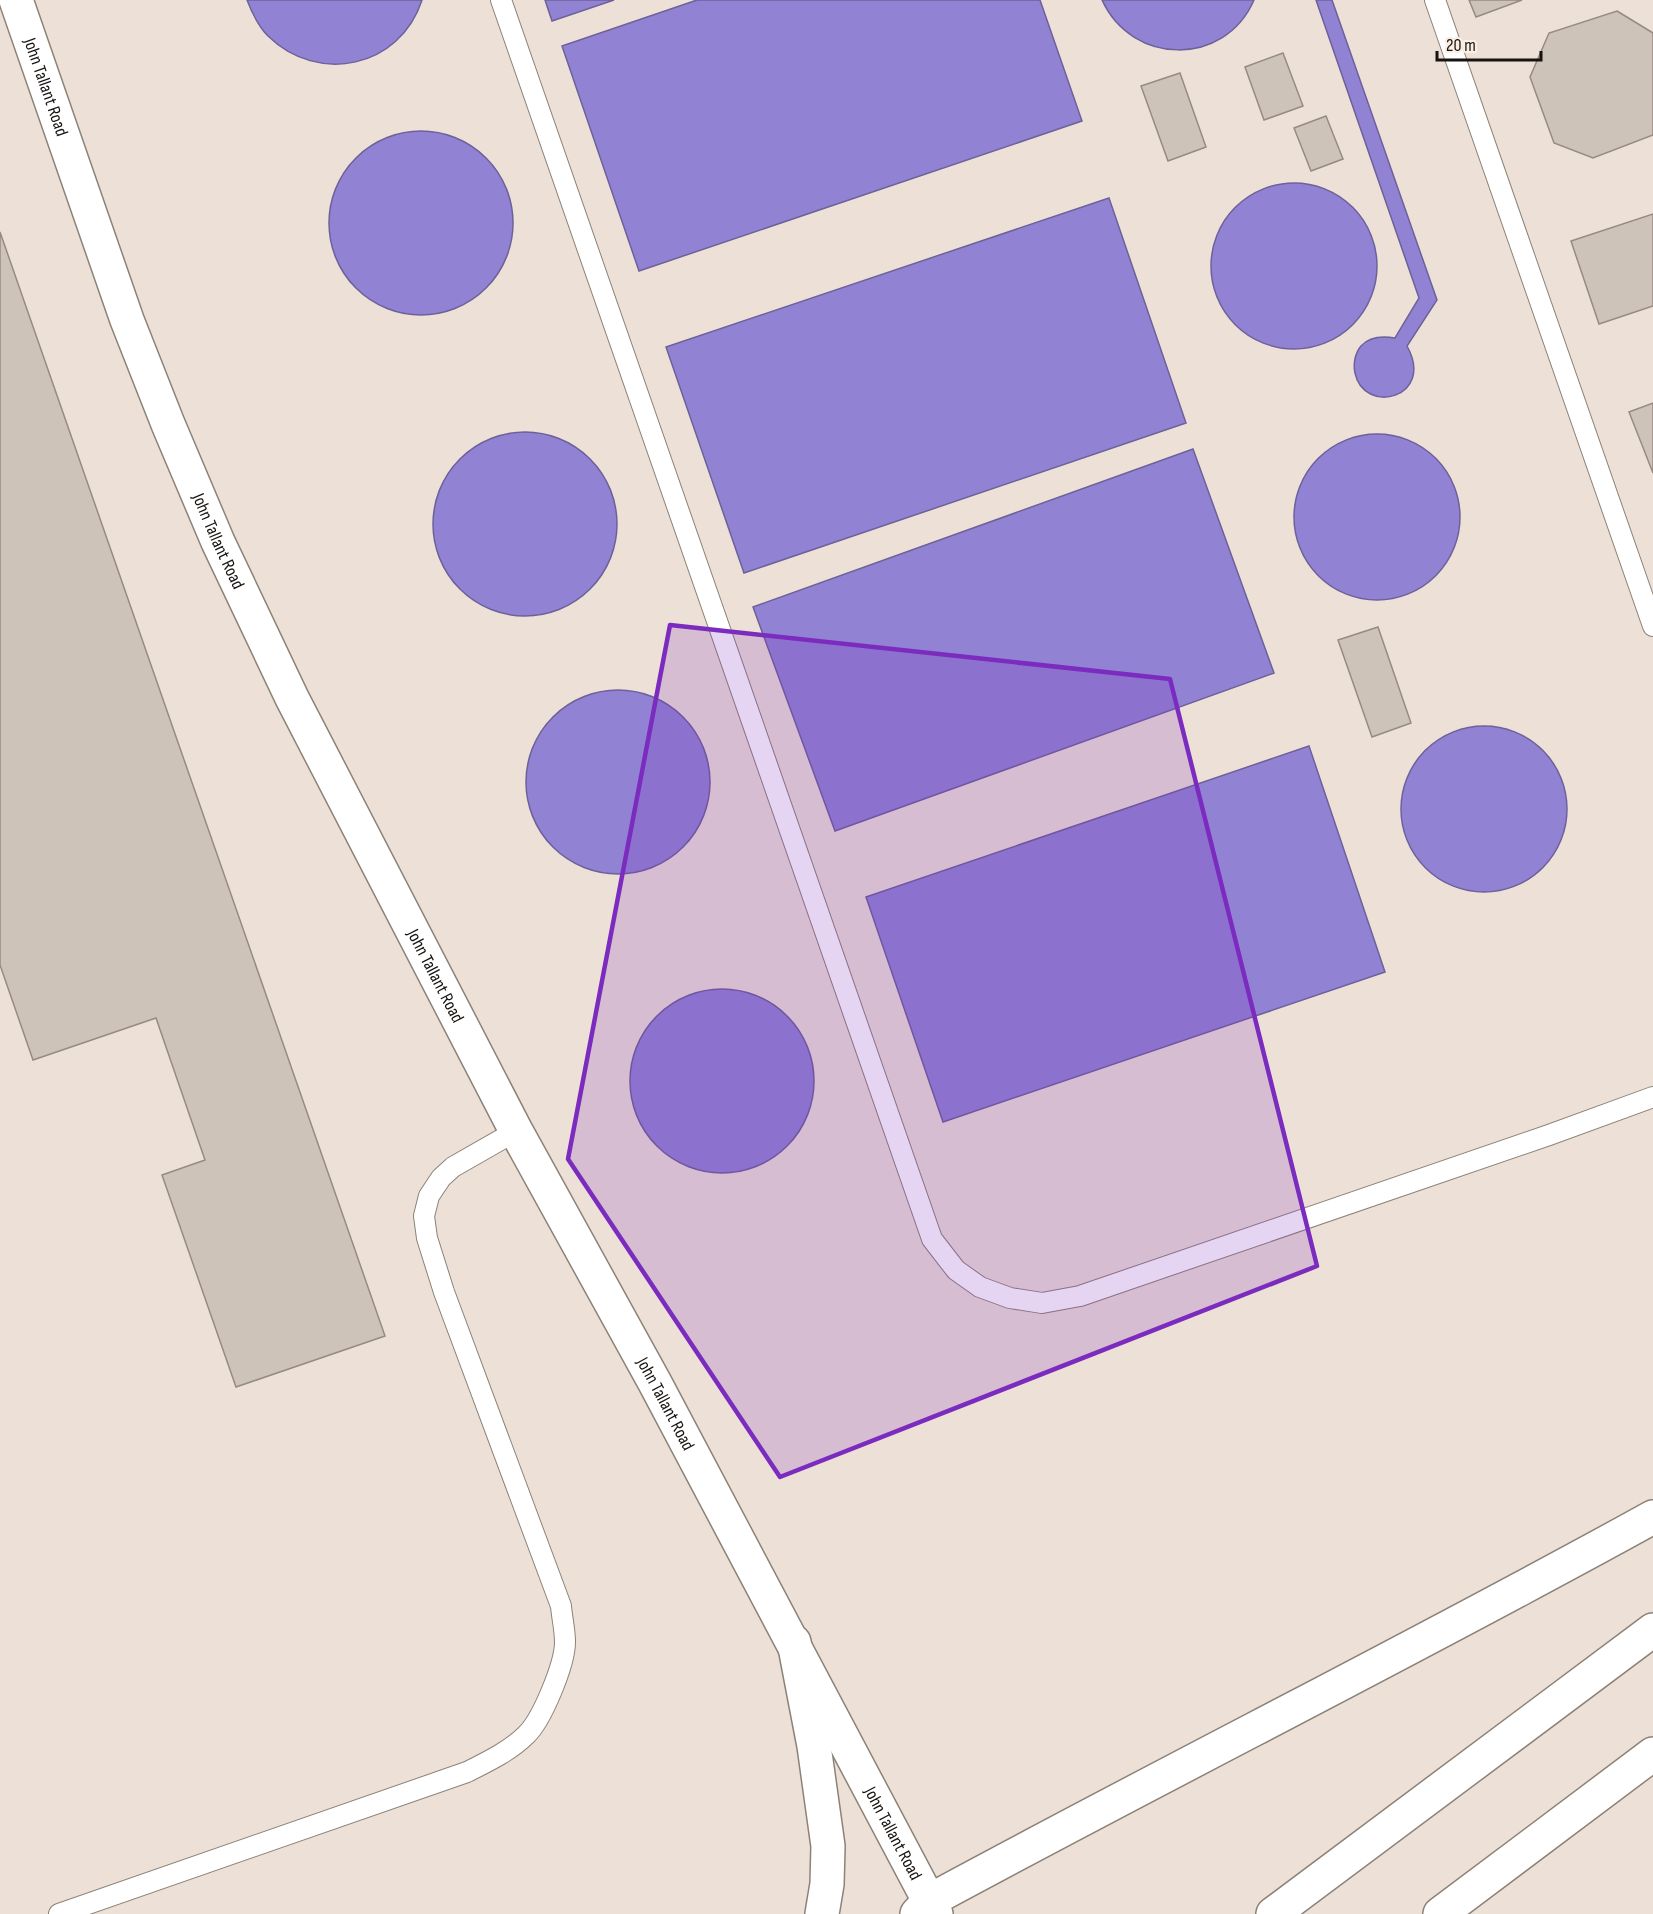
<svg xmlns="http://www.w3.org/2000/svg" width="1653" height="1914" viewBox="0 0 1653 1914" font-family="'Sofia Sans Condensed',sans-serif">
<rect width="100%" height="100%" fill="#ede1d7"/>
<path fill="#9282d4" stroke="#6d6199" stroke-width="1.5" d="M247,0H422C400,68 318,85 268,36C258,26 252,13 247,0Z
M545,0H614L552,21Z
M697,0H1040L1082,121L639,271L562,46Z
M1102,0H1254C1225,67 1132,66 1102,0Z
M1316,0H1332L1437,300L1407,346C1436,398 1364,416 1355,373C1353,364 1355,353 1361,346C1370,336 1383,336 1395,338L1419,298Z
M329 223a92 92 0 1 1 184 0a92 92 0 1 1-184 0Z
M1211 266a83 83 0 1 1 166 0a83 83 0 1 1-166 0Z
M1109,198L1186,423L744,573L666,347Z
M433 524a92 92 0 1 1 184 0a92 92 0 1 1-184 0Z
M1294 517a83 83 0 1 1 166 0a83 83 0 1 1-166 0Z
M1193,449L1274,673L835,831L753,607Z
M526 782a92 92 0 1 1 184 0a92 92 0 1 1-184 0Z
M1401 809a83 83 0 1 1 166 0a83 83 0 1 1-166 0Z
M1309,746L1385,972L943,1122L866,897Z
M630 1081a92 92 0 1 1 184 0a92 92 0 1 1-184 0Z"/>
<path fill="#cec3b9" stroke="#968b82" stroke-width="1.5" d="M1469,0H1522L1476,17Z
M1617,11L1653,33V135L1593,158L1554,143L1530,77L1549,33Z
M1283,53L1303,106L1264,120L1245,67Z
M1180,73L1206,147L1168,161L1141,86Z
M1326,116L1343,159L1311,171L1294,128Z
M1653,214V306L1599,324L1571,241Z
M0,232L385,1336L236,1387L162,1175L205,1160L156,1018L33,1060L0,965Z
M1653,403V473L1629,412Z
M1378,627L1411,723L1372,737L1338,640Z"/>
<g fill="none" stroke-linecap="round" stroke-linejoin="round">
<g stroke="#8c8278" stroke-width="22">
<path id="lane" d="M501,0L932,1239L956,1270L980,1287L1010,1298L1042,1303L1080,1296L1549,1135L1653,1097
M1435,0L1653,626
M59,1914L467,1772C487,1762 510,1751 526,1735C542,1720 565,1664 565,1642C565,1630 562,1618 561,1606L444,1292L427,1238L424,1216L429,1196L441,1178L453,1167L516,1131"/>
</g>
<g stroke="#8c8278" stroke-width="36">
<g id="primary">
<path id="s1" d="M16,0L127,320L168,424L218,542L292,698L516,1131L655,1383L936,1914"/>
</g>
</g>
<g stroke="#8c8278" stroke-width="36">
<path id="highway" d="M794,1642L814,1746L828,1846L827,1884L822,1914
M917,1914L929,1901C1169,1771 1414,1649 1653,1517
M1273,1914L1653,1630
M1440,1914L1653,1754"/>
</g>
<use href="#lane" stroke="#fff" stroke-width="20"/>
<use href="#primary" stroke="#fff" stroke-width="33"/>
<use href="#highway" stroke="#fff" stroke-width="33"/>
</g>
<path fill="#7b2cbf" fill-opacity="0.2" stroke="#7b2cbf" stroke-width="4.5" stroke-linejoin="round" d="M670,625L1170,679L1317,1266L780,1477L568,1159Z"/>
<g text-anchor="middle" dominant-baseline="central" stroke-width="4.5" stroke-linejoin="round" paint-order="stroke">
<g font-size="18" fill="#171310" stroke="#faefe4">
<text stroke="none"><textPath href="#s1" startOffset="92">John Tallant Road</textPath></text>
<text stroke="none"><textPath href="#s1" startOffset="578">John Tallant Road</textPath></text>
<text stroke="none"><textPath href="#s1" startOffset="1064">John Tallant Road</textPath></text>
<text stroke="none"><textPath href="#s1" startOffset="1550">John Tallant Road</textPath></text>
<text stroke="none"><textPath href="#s1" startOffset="2036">John Tallant Road</textPath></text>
</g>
</g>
<path d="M1437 51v9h104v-9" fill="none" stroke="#171310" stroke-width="3"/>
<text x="1446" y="51" font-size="18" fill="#171310" stroke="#faefe4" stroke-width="4.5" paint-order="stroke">20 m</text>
</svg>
